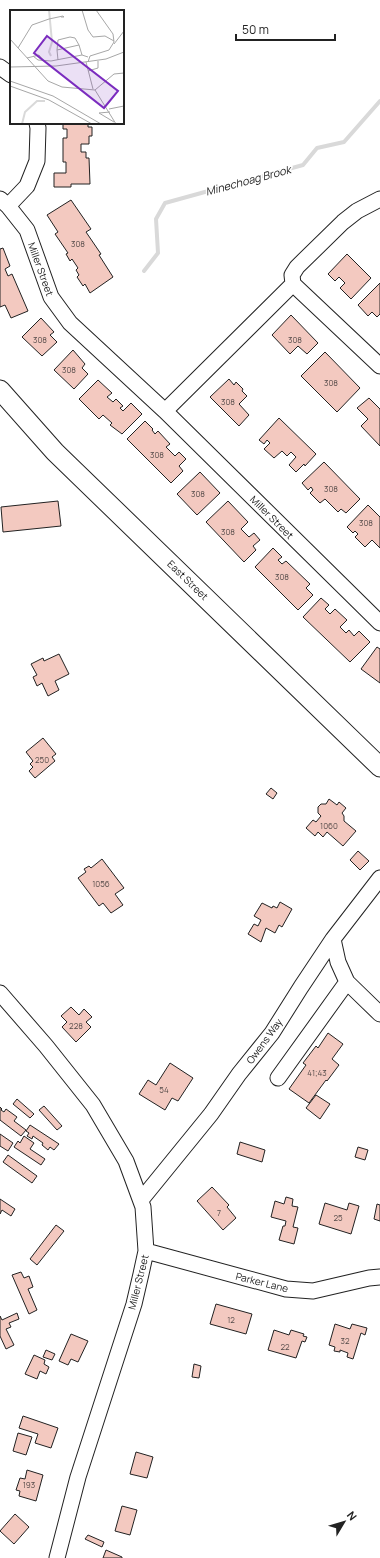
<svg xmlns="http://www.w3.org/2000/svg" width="380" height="1558" viewBox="0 0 380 1558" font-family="Manrope,sans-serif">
<rect width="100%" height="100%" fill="#fff"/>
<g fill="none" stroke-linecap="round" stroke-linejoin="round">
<path stroke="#d9d9d9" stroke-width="4" d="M144,271L158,253L156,219L165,203L303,165L317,148L344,142L380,101"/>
</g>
<path fill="#f3c9c0" stroke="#222" d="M63,123H88V127H92V136H89V144H81V152H86V158H89L90,184H71V187H54V173H66V162H63V138H67V129H63Z
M71,200L91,229L86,232L101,254L99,255L113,277L90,293L85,284L83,286L77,277L79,275L76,270L78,268L72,259L70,261L66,254L68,253L55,234L58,232L47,215Z
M3,248L10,266L5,269L8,276L12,274L28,311L11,318L5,305L0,307V249Z
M347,254L371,278L351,299L340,288L345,283L339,277L335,281L328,274Z
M380,283V314L377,317L372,312L368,316L358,305Z
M291,315L318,343L307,354L298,346L290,354L272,335Z
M41,318L54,332L50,335L57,342L42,356L22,337Z
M73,350L85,364L82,368L88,374L74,389L54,370Z
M325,352L360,388L337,412L301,376Z
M229,379L234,385L236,382L243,389L242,391L247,396L239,404L249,415L239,426L210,397Z
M98,380L112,393L107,397L113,402L116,399L123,406L120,408L123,411L131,403L142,414L122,434L110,425L112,423L103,415L99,419L79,399Z
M369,398L380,409V446L361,426L368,419L357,408Z
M279,418L316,454L305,466L304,464L296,472L289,465L296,457L291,452L287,456L282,451L274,458L264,449L270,443L267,440L264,444L259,440Z
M145,421L153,429L152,430L155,434L158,431L170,444L166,447L175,456L179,452L186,459L179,466L183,471L171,483L127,439Z
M324,462L360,499L346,513L341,509L338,512L325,499L320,503L310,493L313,490L311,487L308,490L302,483Z
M200,472L220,493L197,515L177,494Z
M58,501L61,526L3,532L1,507Z
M228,501L248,522L241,529L249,537L254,533L260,540L253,546L256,550L244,562L206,522Z
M368,505L380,517V548L372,540L365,547L355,537L358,534L355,531L353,533L347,527Z
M273,548L282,557L278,560L282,564L286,561L310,584L306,588L313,595L298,610L255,567Z
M321,598L329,605L325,609L330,614L335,609L347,620L340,627L346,633L349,630L354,636L359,631L370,642L350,662L303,617Z
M377,647L380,649V683L361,669Z
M59,654L69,674L55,681L59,690L48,696L42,683L37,686L33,677L37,675L31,664L43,658L44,661Z
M43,738L56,754L52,757L55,761L35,778L29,771L33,767L30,764L33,761L26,752Z
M271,788L277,793L273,799L266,794Z
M329,799L337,805L339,802L346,808L342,813L344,816V821L356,831L343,846L327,832L323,837L318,832L315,836L306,828L313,820L316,822L321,816L318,813V807L321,804H326Z
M358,851L369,861L360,870L350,860Z
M102,859L124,888L115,894L123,905L111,913L103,903L99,906L78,878L86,872L84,869L89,866L91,868Z
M280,902L292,909L282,927L279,925L275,933L266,928L261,942L248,934L254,924L258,926L261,920L254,916L262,903L272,908L273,906L277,908Z
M71,1007L79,1015L84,1009L92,1017L86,1022L91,1027L76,1042L62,1027L67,1022L61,1016Z
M328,1033L343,1044L332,1059L339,1065L327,1081L326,1080L309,1103L289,1089L306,1065L303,1063L316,1046L318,1048Z
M170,1063L193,1078L178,1101L172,1098L165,1110L139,1094L148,1080L156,1085Z
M316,1095L330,1104L320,1119L306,1108Z
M17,1099L34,1114L30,1118L13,1104Z
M44,1106L62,1126L57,1130L39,1110Z
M0,1107L2,1109L1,1110L4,1112L6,1109L17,1117L14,1121L26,1130L21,1136L0,1120Z
M30,1125L59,1144L54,1150L50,1147L48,1150L42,1145L43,1143L33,1136L32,1139L27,1136L29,1133L26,1131Z
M0,1134L13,1143L8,1151L0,1146Z
M24,1136L34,1143L30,1149L45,1159L41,1165L14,1147L18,1141L20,1143Z
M240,1142L265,1150L262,1162L237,1154Z
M358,1147L368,1150L365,1160L355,1157Z
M8,1155L37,1176L32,1183L3,1162Z
M212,1187L229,1205L227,1207L236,1218L223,1230L197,1201Z
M286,1197L293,1199L292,1206L298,1207L293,1227L298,1228L294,1244L279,1240L283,1226H285L286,1221L271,1217L275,1201L284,1204Z
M0,1199L15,1209L11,1216L2,1210L0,1214Z
M325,1203L347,1210L349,1203L359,1206L351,1234L319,1224Z
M377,1204L380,1205V1221L374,1219Z
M56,1225L64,1231L37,1265L30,1259Z
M21,1272L24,1278L29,1276L33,1287L28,1289L37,1310L29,1314L12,1275Z
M216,1304L252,1314L246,1334L210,1324Z
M17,1313L19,1319L9,1323L11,1327L6,1329L14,1345L6,1349L0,1336V1316L2,1320Z
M335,1324L350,1329L352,1324L367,1328L365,1335L361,1333L353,1359L347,1357L348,1353L340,1350V1352L334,1351L335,1347L329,1345Z
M274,1330L289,1335L291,1330L304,1334L303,1336L307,1337L305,1342L302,1341L296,1358L268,1350Z
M71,1334L88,1341L78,1362L71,1359L68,1365L59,1361Z
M46,1350L55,1354L52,1360L43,1357Z
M34,1355L45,1360L44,1364L49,1367L46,1374L40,1371L37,1379L25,1374Z
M194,1364L201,1366L199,1378L192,1377Z
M23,1416L58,1428L51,1448L35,1443L38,1434L19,1428Z
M18,1433L32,1437L26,1455L13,1451Z
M136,1452L153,1457L147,1478L130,1474Z
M27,1470L43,1475L36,1501L19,1496L20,1491L16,1490L20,1478L25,1479Z
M122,1506L137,1510L130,1535L115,1531Z
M15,1514L29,1527L14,1544L0,1531Z
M88,1535L104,1542L102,1547L85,1539Z
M106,1550L122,1557V1558H103Z"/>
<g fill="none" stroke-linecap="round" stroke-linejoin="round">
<g stroke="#222" stroke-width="17">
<path id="minor" d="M0,67L11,75
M0,199L8,206L27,230L51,297L70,323L165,411L380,623
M8,206L27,186L37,161L38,128L37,123
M293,284L292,275L297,267L343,222L357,211L380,199
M165,411L293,284L380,366
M333,939L338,962L347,982L380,1014
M0,993L46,1046L93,1105L126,1161L143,1207L146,1251L141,1274L134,1304L78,1477L57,1558
M278,1078L347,982
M141,1200L211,1114L239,1074L272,1033L301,987L333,939L380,878
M146,1251L286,1289L313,1291L369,1278L380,1277"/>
</g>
<g stroke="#222" stroke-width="21">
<path id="major" d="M0,390L55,452L380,767"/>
</g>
<use href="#minor" stroke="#fff" stroke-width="15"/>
<use href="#major" stroke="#fff" stroke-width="19"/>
</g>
<g text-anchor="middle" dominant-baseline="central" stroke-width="3" stroke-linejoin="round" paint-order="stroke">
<g font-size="8" fill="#564c4a">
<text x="78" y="243">308</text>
<text x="40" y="339">308</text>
<text x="295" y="339">308</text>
<text x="69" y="369">308</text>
<text x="331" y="382">308</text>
<text x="228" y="401">308</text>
<text x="157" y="454">308</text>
<text x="331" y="488">308</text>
<text x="198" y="493">308</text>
<text x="366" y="522">308</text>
<text x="228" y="531">308</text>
<text x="282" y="576">308</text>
<text x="42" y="759">250</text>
<text x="329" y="825">1060</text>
<text x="101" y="883">1056</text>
<text x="76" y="1025">228</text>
<text x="317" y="1072">41;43</text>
<text x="164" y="1089">54</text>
<text x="219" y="1212">7</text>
<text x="338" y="1217">25</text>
<text x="231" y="1319">12</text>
<text x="345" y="1340">32</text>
<text x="285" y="1346">22</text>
<text x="29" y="1484">193</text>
</g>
<g font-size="10" fill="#222" stroke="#fff">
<text transform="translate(41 269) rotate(70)">Miller Street</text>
<text transform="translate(272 517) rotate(45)">Miller Street</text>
<text transform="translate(188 580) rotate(44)">East Street</text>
<text transform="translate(264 1041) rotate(-54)">Owens Way</text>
<text transform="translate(138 1282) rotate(-76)">Miller Street</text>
<text transform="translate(262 1282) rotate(14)">Parker Lane</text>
</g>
<g font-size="11" font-style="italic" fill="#222" stroke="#fff">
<text transform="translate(248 180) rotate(-15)">Minechoag Brook</text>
</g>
</g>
<g transform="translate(10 10)">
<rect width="114" height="114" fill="#fff"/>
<path fill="none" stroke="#d9d9d9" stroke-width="2" d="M39,0L42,32L39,42L41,46M12,114L15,102L27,91H35"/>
<path fill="none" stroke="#a7a7a7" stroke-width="1" d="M72,0L78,20L83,27L95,26L104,31M0,29L38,71L52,77L85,80L106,114M104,34L114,21M8,38L22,15L39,9L53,6L54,7H51M47,40L48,30L60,27L65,28L69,35M23,46L28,50L41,51L72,45L78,47M17,48L29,45L33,50M48,50L47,40L69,35L72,45M76,52L83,79M78,52L80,46L99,40L104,32L103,24L86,0M0,57L46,56L96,49L114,42M78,61L88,58V51M0,71L43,86L91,114M0,76L39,90L82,114M85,80L104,64L114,63M99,99L114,96M100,102L89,103L104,112"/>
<path fill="#7b2cbf" fill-opacity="0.15" stroke="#7b2cbf" stroke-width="2" d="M37,26L108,81L94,98L24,43Z"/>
<rect width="114" height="114" fill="none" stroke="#222" stroke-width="2"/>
</g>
<g transform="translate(344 1522) rotate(52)" stroke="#ffffff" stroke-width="3" paint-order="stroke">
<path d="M0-3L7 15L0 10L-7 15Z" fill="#222222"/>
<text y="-6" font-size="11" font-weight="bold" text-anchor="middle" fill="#222222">N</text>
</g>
<path d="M236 34v6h99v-6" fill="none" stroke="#222222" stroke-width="2"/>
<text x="242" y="34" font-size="12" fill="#222222" stroke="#ffffff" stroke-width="3" paint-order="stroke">50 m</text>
</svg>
